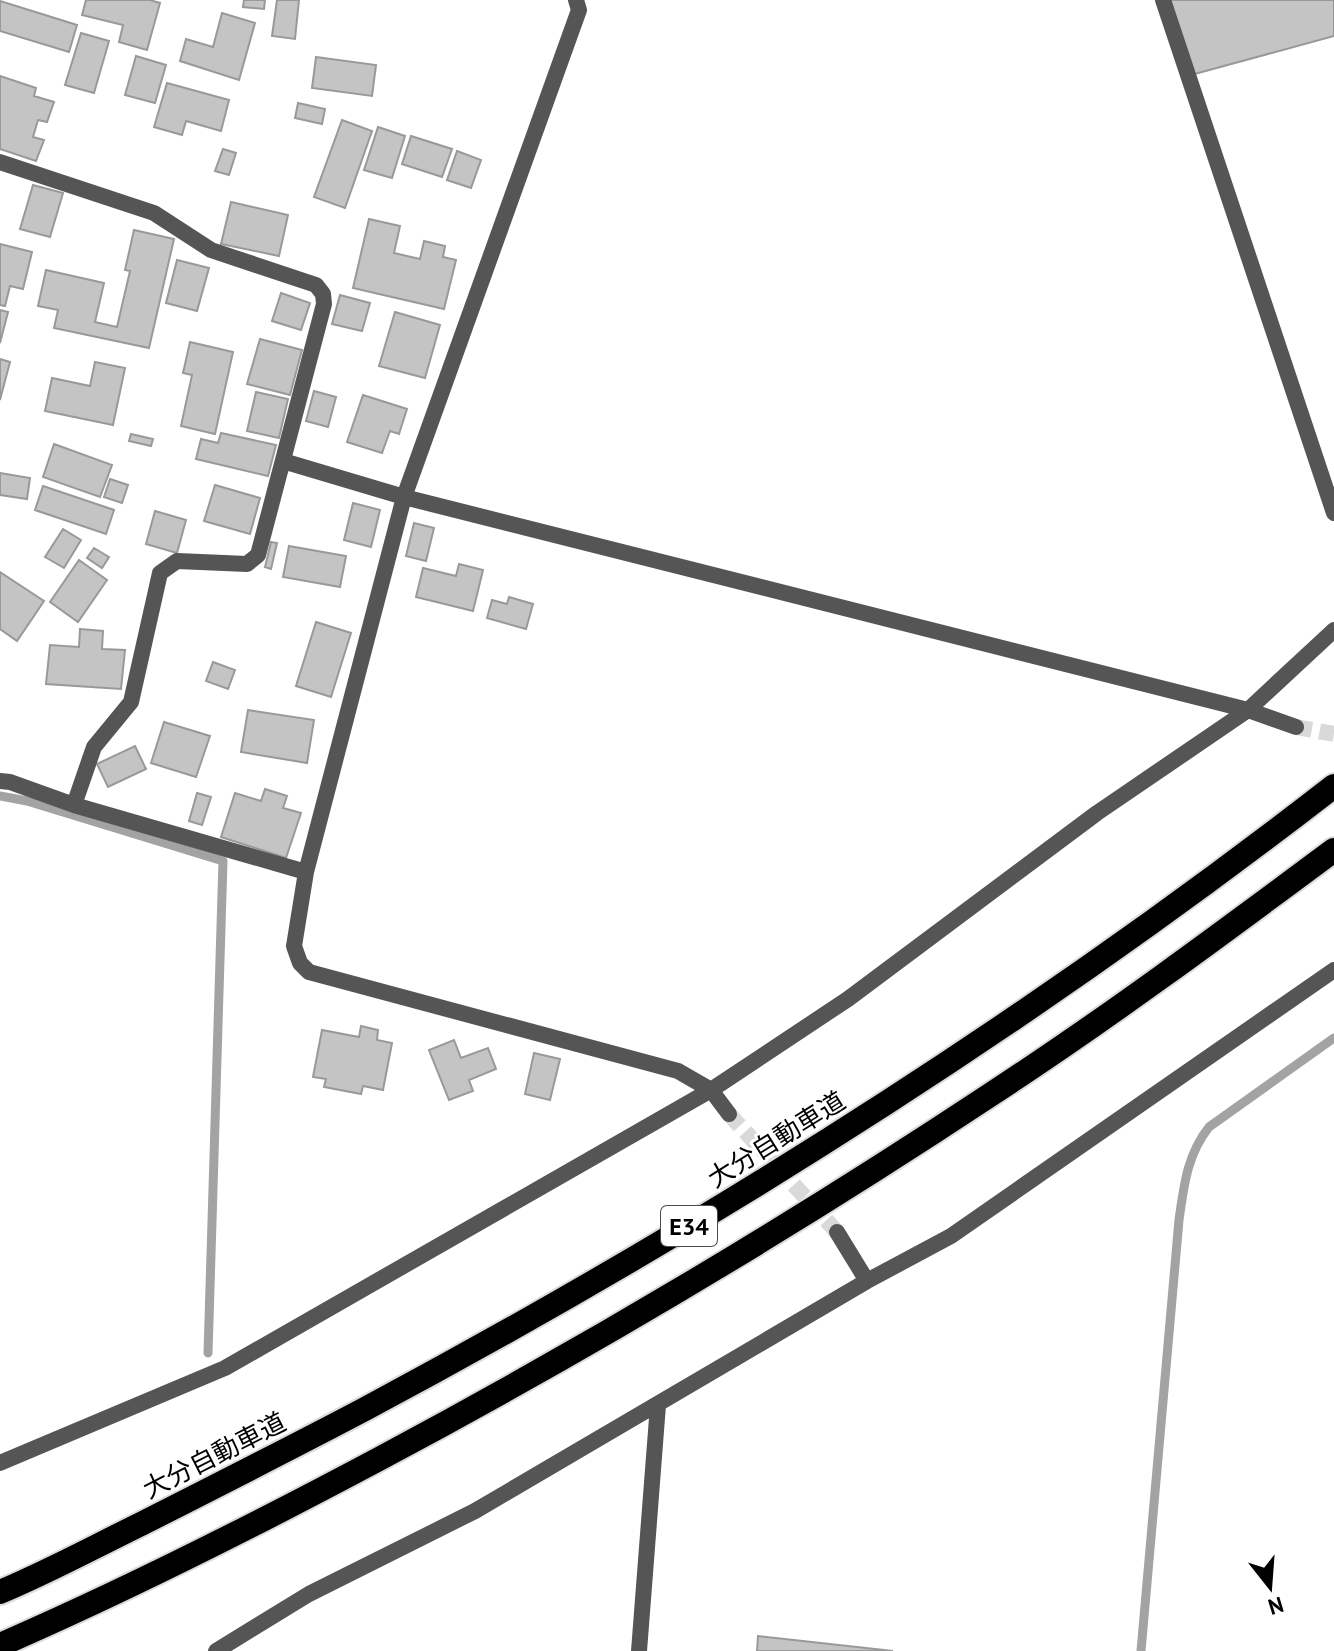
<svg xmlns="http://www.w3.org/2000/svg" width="1334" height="1651" viewBox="0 0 1334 1651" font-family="'PT Sans','Noto Sans JP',sans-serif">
<rect width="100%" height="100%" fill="#fff"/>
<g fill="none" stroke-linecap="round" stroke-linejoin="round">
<path stroke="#a3a3a3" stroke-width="9" d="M0,796L27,801L223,861L208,1353
M1141,1651L1179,1220C1184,1185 1187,1155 1209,1127L1334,1038"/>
</g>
<path fill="#c4c4c4" stroke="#999" stroke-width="2" d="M86,0H150L160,3L147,50L119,42L123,25L82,15Z
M244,0H265L264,9L243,7Z
M277,0H299L295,39L272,36Z
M1170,0H1334V36L1191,75Z
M0,1L77,25L69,52L0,31Z
M222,13L255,23L239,80L180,61L186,39L213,47Z
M81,33L109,41L94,93L65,85Z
M136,56L166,65L155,103L125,95Z
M316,57L376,65L372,96L312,88Z
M0,76L36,88L34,96L54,102L47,122L38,120L33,137L44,140L36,161L0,149Z
M167,83L229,100L221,131L186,121L182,135L154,127Z
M298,103L325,109L322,124L295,118Z
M342,120L372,131L345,208L314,197Z
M378,127L405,136L392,178L364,170Z
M411,136L452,149L442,177L402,164Z
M223,149L236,153L229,175L215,171Z
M457,151L481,160L471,188L447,180Z
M33,185L63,193L50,237L20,229Z
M231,202L288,215L279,256L221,244Z
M369,219L400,226L394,253L420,259L424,241L445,246L443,257L456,260L444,309L353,288Z
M134,230L174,239L149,348L54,328L58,310L38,306L46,270L104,283L95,322L117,327L130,271L125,270Z
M0,244L32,252L23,289L10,286L5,306L0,305Z
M177,260L209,268L197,311L166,303Z
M281,293L310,303L301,330L272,321Z
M340,295L370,303L362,331L332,324Z
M0,310L8,312L0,343Z
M395,312L440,325L425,378L379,366Z
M260,339L302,350L290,395L247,384Z
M190,342L233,352L215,434L181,426L192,375L183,373Z
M0,359L10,362L0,400Z
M95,362L125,368L113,425L45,411L52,378L90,386Z
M314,391L336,397L328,427L306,421Z
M256,392L288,399L279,438L247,431Z
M363,395L407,409L399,434L390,431L382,453L347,442Z
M221,433L276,445L268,476L196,459L201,439L218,443Z
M131,434L153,439L151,446L129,441Z
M54,444L112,465L100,497L43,477Z
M0,473L30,478L27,499L0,495Z
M110,479L128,485L122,503L104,497Z
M215,485L260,498L250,534L204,521Z
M43,486L114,510L106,534L35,510Z
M353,503L380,510L371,547L344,540Z
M155,511L186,520L177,553L146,544Z
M414,523L434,528L426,561L406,556Z
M63,529L81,540L64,568L45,557Z
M271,542L277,543L271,569L265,567Z
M289,546L346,556L340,587L283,577Z
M94,548L109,557L102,568L87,558Z
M79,560L107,580L78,622L50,602Z
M459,564L483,570L473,611L416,597L423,568L456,576Z
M0,572L44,601L17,641L0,629Z
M509,597L533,604L526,629L487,618L492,600L507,604Z
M316,622L351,633L331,697L296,686Z
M80,629L103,631L102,649L125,650L121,689L46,684L50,645L79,647Z
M213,662L235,670L228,689L206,681Z
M248,710L314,720L307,763L241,752Z
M164,722L210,736L196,777L151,763Z
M135,746L146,769L108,787L97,764Z
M265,789L287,796L283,808L301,813L286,858L221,837L235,793L261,801Z
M197,793L211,797L202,825L189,821Z
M361,1026L378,1030L377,1040L392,1043L383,1090L363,1086L361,1094L324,1087L326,1079L313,1077L322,1030L359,1037Z
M454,1040L461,1058L488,1048L496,1069L469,1080L473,1091L449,1100L429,1050Z
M534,1053L560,1059L550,1100L525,1094Z
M758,1636L893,1651H757Z"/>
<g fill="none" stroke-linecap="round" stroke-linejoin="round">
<path stroke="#d9d9d9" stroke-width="16" stroke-dasharray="16 8" stroke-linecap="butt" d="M1296,727L1334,734
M729,1114L837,1232"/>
<g stroke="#dbdbdb" stroke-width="28">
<path id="highway" d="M0,1592C48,1572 94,1547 141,1524C216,1486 291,1448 365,1409C704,1228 1030,1022 1334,786
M0,1645C129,1589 255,1525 379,1459C589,1347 792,1226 990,1095C1108,1018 1221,934 1334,850"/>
</g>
<path stroke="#555" stroke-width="16" d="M576,0L579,10L404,497L306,872L294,946L300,963L309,972L678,1071L711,1090L729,1114
M1163,0L1334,513
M0,162L154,213L211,250L316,285L323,294L324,304L258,555L247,564L177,561L160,573L131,702L94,747L74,805
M283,461L404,497L1248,710L1296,727
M0,781L10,782L74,805L306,872
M837,1232L867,1281
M0,1463L225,1368L711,1090L848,999L1097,813L1248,710L1334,630
M216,1651L309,1594L475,1511L867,1281L951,1236L1334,970
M639,1651L658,1405"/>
<use href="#highway" stroke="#000" stroke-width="24"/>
</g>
<g text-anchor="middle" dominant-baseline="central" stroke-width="6" stroke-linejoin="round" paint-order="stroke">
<rect fill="#fff" stroke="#4c4c4c" stroke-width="2" x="661" y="1206" width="56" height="40" rx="6"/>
<g font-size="24" font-weight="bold" fill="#000">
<text x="689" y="1226">E34</text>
</g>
<g font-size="26" fill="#000" stroke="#fff">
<text transform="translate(776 1139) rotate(-32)">大分自動車道</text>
<text transform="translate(214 1455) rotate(-27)">大分自動車道</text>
</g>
</g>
<g transform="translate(1270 1587) rotate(163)" stroke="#ffffff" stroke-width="6" paint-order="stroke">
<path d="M0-6L14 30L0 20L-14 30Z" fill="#000000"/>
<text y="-12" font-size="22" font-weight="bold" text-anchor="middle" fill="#000000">N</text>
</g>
</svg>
